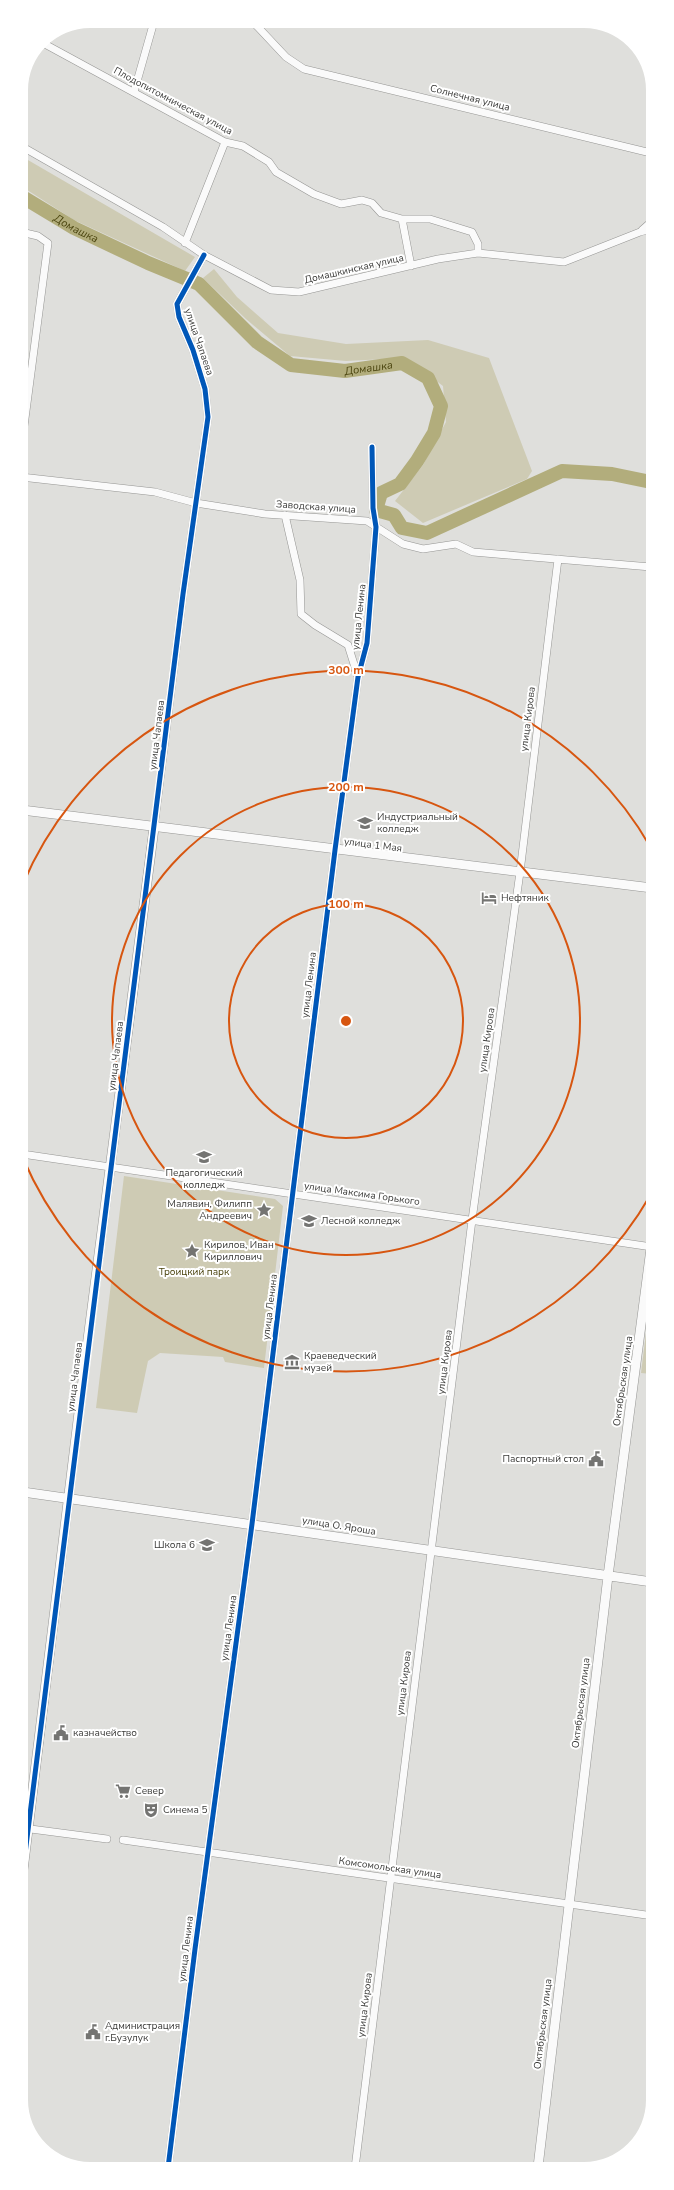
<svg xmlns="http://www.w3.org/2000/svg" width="674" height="2190" viewBox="0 0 674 2190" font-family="'Nunito Sans',sans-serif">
<rect width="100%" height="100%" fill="#dfdfdc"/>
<path fill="#cecbb4" d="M21,156L195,257L185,271L74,220L21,186Z
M214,269L237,297L278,333L346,344L428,340L489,358L532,471L527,479L423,523L395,501L423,465L446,422L443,386L406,358L346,361L290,356L246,319L203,278Z
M124,1176L275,1199L283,1206L264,1368L225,1362L223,1357L160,1353L148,1361L137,1413L96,1408Z
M652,1286V1374L641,1373Z"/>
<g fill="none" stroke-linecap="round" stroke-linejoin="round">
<path stroke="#b2ad7c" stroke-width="14" id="s1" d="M21,196L74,228L148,263L199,284L257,342L291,365L345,371L402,363L428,378L441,406L434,433L417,461L400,484L381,493L376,510L394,515L402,528L427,533L562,471L612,474L651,482"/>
<g stroke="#959593" stroke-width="8">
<path id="street" d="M255,24L286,57L304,69L651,153
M41,42L225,142L243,146L269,162L276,172L314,194L341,204L362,200L372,203L381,213L402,219H430L472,232L478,244V253
M134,92L153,25
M21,146L163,227L204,255L271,290L299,292L438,259L478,253L564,262L640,232L651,229
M402,219L411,266
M642,230L651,222
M21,232L38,236L48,243L21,449
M185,243L225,142
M21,477L155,492L196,503L265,514L367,521L403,544L423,549L456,544L473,552L651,567
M285,515L300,580L301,614L315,625L348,645L358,677
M154,828L183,594L208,417L205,389L193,350L179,317L177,304L204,255
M22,1154L652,1247
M23,1828L107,1839
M123,1840L653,1916
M168,2168L195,1949L252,1524L335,850L358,677L367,643L376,527L373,508L372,447
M355,2168L472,1220L520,872L558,559"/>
</g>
<g stroke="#959593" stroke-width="10">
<path id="secondary" d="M22,810L652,888
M23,1492L652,1582
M23,1870L87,1347L154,828
M538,2167L608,1576L652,1241"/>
</g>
<use href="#street" stroke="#fafafa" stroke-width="7"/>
<use href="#secondary" stroke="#fafafa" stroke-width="9"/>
<g stroke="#fff" stroke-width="8">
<path id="cycleway" d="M23,1870L183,594L208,417L205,389L193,350L179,317L177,304L204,255
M168,2168L195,1949L252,1524L335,850L358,677L367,643L376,527L373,508L372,447"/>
</g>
<use href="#cycleway" stroke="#0057b8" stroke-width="5"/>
</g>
<g fill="none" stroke="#d75610" stroke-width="2">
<circle cx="346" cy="1021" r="117"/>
<circle cx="346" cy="1021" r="234"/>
<path d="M651 1194A351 351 0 0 1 23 1158M23 884A351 351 0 0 1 651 848"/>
</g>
<defs>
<g id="university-bare" transform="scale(1.2)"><path d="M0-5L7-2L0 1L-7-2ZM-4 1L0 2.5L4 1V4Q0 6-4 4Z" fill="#747472" stroke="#fff" stroke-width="2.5" paint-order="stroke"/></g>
<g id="hotel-bare" transform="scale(1.2)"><path d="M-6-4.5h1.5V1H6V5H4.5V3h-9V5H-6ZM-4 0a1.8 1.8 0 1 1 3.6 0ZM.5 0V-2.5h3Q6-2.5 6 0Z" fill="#747472" stroke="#fff" stroke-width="2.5" paint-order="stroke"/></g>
<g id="sight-bare" transform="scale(1.2)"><path d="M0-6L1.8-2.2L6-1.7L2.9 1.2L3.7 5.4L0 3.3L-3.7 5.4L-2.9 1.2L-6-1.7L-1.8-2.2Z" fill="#747472" stroke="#fff" stroke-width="2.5" paint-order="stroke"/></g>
<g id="museum-bare" transform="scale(1.2)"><path d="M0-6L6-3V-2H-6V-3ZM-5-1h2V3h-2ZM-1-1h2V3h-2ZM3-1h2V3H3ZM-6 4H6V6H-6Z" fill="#747472" stroke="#fff" stroke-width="2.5" paint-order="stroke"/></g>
<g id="civic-bare" transform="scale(1.2)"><path d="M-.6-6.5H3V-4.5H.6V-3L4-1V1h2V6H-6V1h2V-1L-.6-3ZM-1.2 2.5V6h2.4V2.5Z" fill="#747472" stroke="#fff" stroke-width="2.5" paint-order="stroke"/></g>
<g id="school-bare" transform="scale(1.2)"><path d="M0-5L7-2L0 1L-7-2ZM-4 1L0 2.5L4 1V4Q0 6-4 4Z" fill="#747472" stroke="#fff" stroke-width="2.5" paint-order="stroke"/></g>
<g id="supermarket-bare" transform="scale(1.2)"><path d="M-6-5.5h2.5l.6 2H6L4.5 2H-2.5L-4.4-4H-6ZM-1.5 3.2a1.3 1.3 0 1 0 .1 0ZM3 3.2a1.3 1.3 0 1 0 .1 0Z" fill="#747472" stroke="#fff" stroke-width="2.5" paint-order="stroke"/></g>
<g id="theatre-bare" transform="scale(1.2)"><path d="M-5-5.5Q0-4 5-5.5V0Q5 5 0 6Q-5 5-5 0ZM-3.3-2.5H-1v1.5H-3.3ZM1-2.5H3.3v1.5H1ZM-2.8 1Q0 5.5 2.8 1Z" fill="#747472" stroke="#fff" stroke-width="2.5" paint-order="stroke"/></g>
</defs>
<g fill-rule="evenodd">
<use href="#university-bare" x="365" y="823"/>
<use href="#hotel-bare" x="489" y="898"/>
<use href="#university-bare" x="204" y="1157"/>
<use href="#sight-bare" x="264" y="1210"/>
<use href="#university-bare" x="309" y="1221"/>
<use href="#sight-bare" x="192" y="1251"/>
<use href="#museum-bare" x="292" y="1362"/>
<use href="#civic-bare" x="596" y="1459"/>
<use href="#school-bare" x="207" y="1545"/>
<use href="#civic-bare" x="61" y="1733"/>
<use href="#supermarket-bare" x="123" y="1791"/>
<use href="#theatre-bare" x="151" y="1810"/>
<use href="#civic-bare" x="93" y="2032"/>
</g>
<g text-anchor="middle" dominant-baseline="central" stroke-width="4" stroke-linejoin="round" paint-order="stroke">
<g font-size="10" fill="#3b3b39" stroke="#fff">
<text transform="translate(470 98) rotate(14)">Солнечная улица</text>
<text transform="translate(173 101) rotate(28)">Плодопитомническая улица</text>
<text transform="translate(354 269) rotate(-13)">Домашкинская улица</text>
<text transform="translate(199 342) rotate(71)">улица Чапаева</text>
<text transform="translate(316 507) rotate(4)">Заводская улица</text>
<text transform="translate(359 617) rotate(-84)">улица Ленина</text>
<text transform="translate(528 719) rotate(-83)">улица Кирова</text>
<text transform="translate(157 735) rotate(-83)">улица Чапаева</text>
<text transform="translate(373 845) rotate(7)">улица 1 Мая</text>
<text transform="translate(309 985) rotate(-83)">улица Ленина</text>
<text transform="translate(487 1040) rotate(-82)">улица Кирова</text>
<text transform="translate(116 1056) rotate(-83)">улица Чапаева</text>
<text transform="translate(362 1194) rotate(8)">улица Максима Горького</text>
<text transform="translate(270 1307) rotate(-83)">улица Ленина</text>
<text transform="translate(445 1362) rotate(-83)">улица Кирова</text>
<text transform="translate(75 1377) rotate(-83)">улица Чапаева</text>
<text transform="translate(623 1381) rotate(-82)">Октябрьская улица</text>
<text transform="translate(339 1526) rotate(9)">улица О. Яроша</text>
<text transform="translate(229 1628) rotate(-82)">улица Ленина</text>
<text transform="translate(404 1683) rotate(-83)">улица Кирова</text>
<text transform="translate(581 1703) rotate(-83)">Октябрьская улица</text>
<text transform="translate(390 1868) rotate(8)">Комсомольская улица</text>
<text transform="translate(186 1949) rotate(-83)">улица Ленина</text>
<text transform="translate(365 2005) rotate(-83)">улица Кирова</text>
<text transform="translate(543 2024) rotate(-83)">Октябрьская улица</text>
</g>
<g font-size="10" fill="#3b3b39" stroke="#fff" text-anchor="start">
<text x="377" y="817">Индустриальный<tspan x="377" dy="12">колледж</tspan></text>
<text x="501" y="898">Нефтяник</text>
<text x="204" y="1173" text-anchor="middle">Педагогический<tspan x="204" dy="12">колледж</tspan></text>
<text x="252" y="1204" text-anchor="end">Малявин, Филипп<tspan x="252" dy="12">Андреевич</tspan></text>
<text x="321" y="1221">Лесной колледж</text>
<text x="204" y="1245">Кирилов, Иван<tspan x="204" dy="12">Кириллович</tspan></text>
<text x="304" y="1356">Краеведческий<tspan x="304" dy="12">музей</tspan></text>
<text x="584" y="1459" text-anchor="end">Паспортный стол</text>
<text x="195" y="1545" text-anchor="end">Школа 6</text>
<text x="73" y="1733">казначейство</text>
<text x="135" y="1791">Север</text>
<text x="163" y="1810">Синема 5</text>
<text x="105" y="2026">Администрация<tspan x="105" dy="12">г.Бузулук</tspan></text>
</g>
<g font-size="10" fill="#4a430e" stroke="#fff">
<text x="194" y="1272">Троицкий парк</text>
</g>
<g font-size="11" font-style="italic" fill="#4a440e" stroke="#fff">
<text stroke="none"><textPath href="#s1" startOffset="64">Домашка</textPath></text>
<text stroke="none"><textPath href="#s1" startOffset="400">Домашка</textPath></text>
</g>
</g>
<path d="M0 0H674V2190H0ZM90 28H584A62 62 0 0 1 646 90V2100A62 62 0 0 1 584 2162H90A62 62 0 0 1 28 2100V90A62 62 0 0 1 90 28Z" fill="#fff" fill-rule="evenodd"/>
<circle cx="346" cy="1021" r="6" fill="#d75610" stroke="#fff" stroke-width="2"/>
<g font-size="12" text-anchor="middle" font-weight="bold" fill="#d75610" stroke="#fff" stroke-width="4" stroke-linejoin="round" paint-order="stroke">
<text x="346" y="674">300 m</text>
<text x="346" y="791">200 m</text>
<text x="346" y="908">100 m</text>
</g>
</svg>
